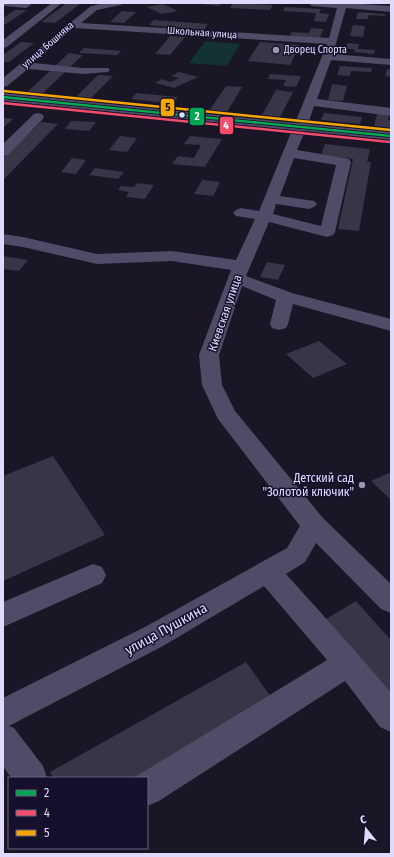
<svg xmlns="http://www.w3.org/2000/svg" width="394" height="857" viewBox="0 0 394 857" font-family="'Fira Sans Condensed',sans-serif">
<rect width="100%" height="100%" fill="#1a1625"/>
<path fill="#143134" d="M205,41L240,44L227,66L189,63Z"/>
<path fill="#393446" d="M67,3L80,4L55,23L41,22Z
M193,3H222L219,6Z
M233,3H235L273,5L270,10L230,8Z
M163,4L178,11L162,14L147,7Z
M285,7L321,9L319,13L329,14L326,22L314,21L316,13L283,11Z
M15,10H27L3,26V18Z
M122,11L136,12L124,23L110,22Z
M358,12L385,14V16L369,15L368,19H356Z
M154,20L208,24L204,30L149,25Z
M353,25L365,26L363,37L350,36Z
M311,28L323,29L320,38L290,36L292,32L309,33Z
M170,36L185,37L170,55L155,54Z
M21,42L34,43L9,62H3V55Z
M260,42L300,45L290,65L248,61Z
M347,43L359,44L358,49L375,50L374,54L354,52L355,50L352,49H346Z
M84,48L121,51L117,55L79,53Z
M69,53L83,55L70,67L55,66Z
M340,66L372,68L371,72L351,71L350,76L337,75Z
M387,69L391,70V77L385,76Z
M50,71L65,72L41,95L25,94Z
M179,72L198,77L174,88L155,83L162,79L171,82L179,78L171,76Z
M270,74L301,76L296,87L283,86L286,80L268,79Z
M98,75L113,76L90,99L75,98Z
M332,84L347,86L343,101L328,100Z
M226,86L242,87L227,112L209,111Z
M276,90L293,92L280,117L262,115Z
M136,93L178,97L173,104L131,99Z
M324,113L362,117L360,124L321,120Z
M377,114L389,115L388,120H391V128L374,126Z
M3,118L13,119L3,128Z
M71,121L96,122L89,131L65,129Z
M41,122L58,124L3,180V158Z
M120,136L137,138L127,152L109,150Z
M190,136L222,139L205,167L172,164L178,156L194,158L201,145L184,144Z
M325,144L370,149L367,162H371L359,231L338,229L353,159L321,155Z
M72,158L86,160L76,174L61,172Z
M95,168L124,172L118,179L89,175Z
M202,180L220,182L213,196L194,194Z
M137,183L154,185L145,199L126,197L129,192L118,190L121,186L134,187Z
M3,256L28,260L19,271L3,269Z
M267,262L285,265L278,280L260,277Z
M319,341L347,364L313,378L286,354Z
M53,456L105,535L3,581V476Z
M391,472V500L371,481Z
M356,601L391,640V695L326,619Z
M246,662L274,701L143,778H53L50,772Z"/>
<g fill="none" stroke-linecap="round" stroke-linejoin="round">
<path fill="#4e4c66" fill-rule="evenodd" d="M3,3H29L31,5L26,8L5,6L3,5Z
M52,3H62L7,47L3,48V40Z
M105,3H122L121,5L97,10L81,23L329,38L337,8L312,6L308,3H348L391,6V12L346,8L333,54L391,59V65L331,60L317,99L391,108V116L314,106L308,124L391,132V140L305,131L297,150L344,158L349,159L351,162L335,232L333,235L327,237L269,222L246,276L292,293L391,319V331L293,304L288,324L286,328L279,330L272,328L270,324L276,300L242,286L219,355L222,385L235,411L323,518L391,584V613L381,609L316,543L305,562L286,574L358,654L391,693V732L380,727L345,681L159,801L147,806V778L135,777L327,660L264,586L163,646L9,726L14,728L43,766L47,778H11L3,766V698L143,628L287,548L300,526L218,419L202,385L199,355L231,270L172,261L97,264L23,247L3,244V234L23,237L97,254L172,251L236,260L255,219L236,216L233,213L236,210L241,208L259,211L292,130L3,101V93L295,123L327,44L74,28L34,63L83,68H108L110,70L108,72L83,74L28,69L7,86L3,87V78L91,6ZM294,158L336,165L321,226L273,214L276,204L309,209L314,207L317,204L314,201L280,196Z
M38,113L42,114L44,117L42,120L8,155L3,156V144L34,114Z
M93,564L102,567L106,575L102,583L3,627V602Z"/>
<g stroke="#16102b" stroke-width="4">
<path id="bus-1" d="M3,97L391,136"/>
</g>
<g stroke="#16102b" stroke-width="4">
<path id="bus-2" d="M3,103L390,142"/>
</g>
<g stroke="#16102b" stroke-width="4">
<path id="bus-3" d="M4,91L391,130"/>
</g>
<use href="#bus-1" stroke="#00a651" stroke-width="2.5"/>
<use href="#bus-2" stroke="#f44d6c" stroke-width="2.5"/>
<use href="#bus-3" stroke="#f7a600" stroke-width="2.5"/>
</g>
<g fill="#9b95b3" stroke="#16102b" stroke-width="1.5">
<circle cx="276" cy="50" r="4"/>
<circle cx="362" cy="485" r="4"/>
</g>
<circle fill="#e0daff" stroke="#16102b" stroke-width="1.5" cx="182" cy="115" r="3.5"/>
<g text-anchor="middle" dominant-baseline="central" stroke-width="3" stroke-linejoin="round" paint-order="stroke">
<g font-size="10" fill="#e0daff" stroke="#16102b">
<text transform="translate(202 33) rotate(4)">Школьная улица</text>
<text transform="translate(48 45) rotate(-41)">улица Бошняка</text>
</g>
<g font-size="10" fill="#e0daff" stroke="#16102b" text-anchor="start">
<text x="284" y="50">Дворец Спорта</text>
</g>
<g font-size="12" fill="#e0daff" stroke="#16102b">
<text transform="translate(225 313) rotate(-71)">Киевская улица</text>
</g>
<g font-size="12" fill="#e0daff" stroke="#16102b" text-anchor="end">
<text x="354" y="478">Детский сад<tspan x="354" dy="14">"Золотой ключик"</tspan></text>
</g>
<g font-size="14" fill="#e0daff" stroke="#16102b">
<text transform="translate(166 629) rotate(-29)">улица Пушкина</text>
</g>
</g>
<g stroke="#16102b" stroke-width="1.5">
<rect x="160" y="98" width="15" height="19" rx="4" fill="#f7a600"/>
<rect x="189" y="107" width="16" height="19" rx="4" fill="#00a651"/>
<rect x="219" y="116" width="15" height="19" rx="4" fill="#f44d6c"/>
</g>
<g font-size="11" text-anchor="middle" font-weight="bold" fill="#fff">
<text x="197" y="120">2</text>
<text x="226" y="129">4</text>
</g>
<g font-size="11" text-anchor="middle" font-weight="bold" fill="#111">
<text x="168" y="111">5</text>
</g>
<rect width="394" height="857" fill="none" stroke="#e0daff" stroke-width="8"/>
<rect x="8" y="777" width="140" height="72" fill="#16102b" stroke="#676180"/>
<rect x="16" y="790" width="20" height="6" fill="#00a651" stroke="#676180"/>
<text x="44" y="797" font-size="12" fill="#e0daff">2</text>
<rect x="16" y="810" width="20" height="6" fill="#f44d6c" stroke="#676180"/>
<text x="44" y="817" font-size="12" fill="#e0daff">4</text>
<rect x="16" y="830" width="20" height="6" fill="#f7a600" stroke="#676180"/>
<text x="44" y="837" font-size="12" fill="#e0daff">5</text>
<g transform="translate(366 829) rotate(343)" stroke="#16102b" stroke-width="3" paint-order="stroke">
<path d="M0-3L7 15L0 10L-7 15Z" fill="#e0daff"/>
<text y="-6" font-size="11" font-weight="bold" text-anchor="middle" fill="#e0daff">С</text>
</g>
</svg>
